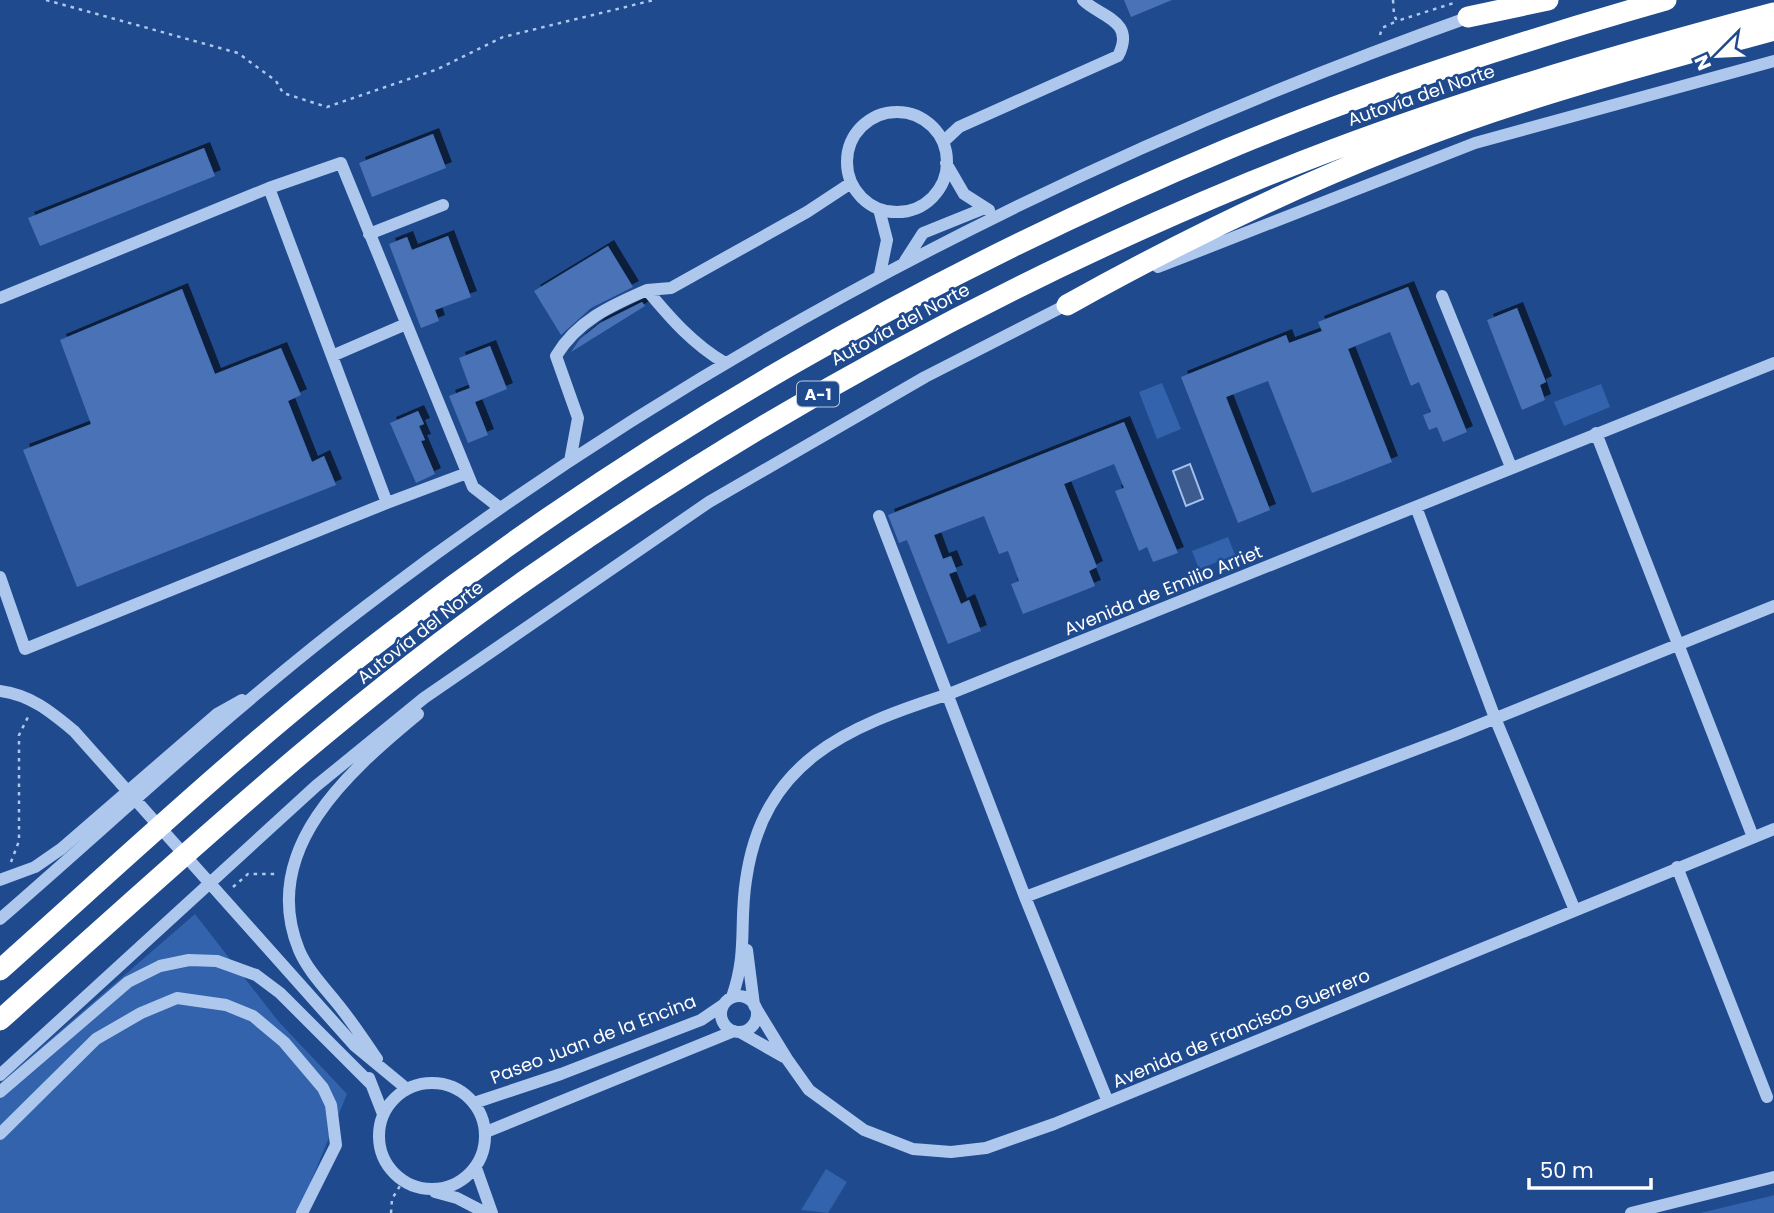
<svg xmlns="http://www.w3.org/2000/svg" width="1774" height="1213" viewBox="0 0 1774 1213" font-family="Poppins,sans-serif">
<defs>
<filter id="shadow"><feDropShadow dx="6" dy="-6" stdDeviation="0" flood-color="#0009"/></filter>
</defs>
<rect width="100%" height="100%" fill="#1f4a8e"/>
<path fill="#3363ac" d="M1162,383L1181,429L1157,439L1139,392Z
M1601,384L1610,407L1564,426L1554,402Z
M1228,537L1235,555L1199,569L1192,551Z
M195,914L278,1021L347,1094L298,1213H0V1083Z
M826,1169L847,1182L828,1213L801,1210Z
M1774,1195V1213H1700L1771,1196Z"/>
<path fill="#3d5c8d" stroke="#a2c1ee" stroke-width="2" d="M1190,464L1203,499L1186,506L1173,471Z"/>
<path fill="#4873b6" filter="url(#shadow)" d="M1124,0H1172L1131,17Z
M433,134L446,168L372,197L359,163Z
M204,148L215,176L40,246L28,218Z
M448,236L471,297L435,310L439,321L421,328L389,244L407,237L412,250Z
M608,246L633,287L591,308L561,335L534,291Z
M1408,287L1467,432L1443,442L1437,427L1429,430L1423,415L1431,412L1419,382L1411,386L1390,332L1348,349L1392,462L1339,483L1312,493L1268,381L1226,397L1270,510L1238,523L1181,377L1286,335L1289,343L1322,331L1318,322Z
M182,289L215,374L281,348L301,395L288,401L312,462L324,456L336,485L77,587L23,450L91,424L60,340Z
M642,302L645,306L571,352L580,339L600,323Z
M1517,308L1546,382L1540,385L1545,400L1522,410L1487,320Z
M490,346L507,389L475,402L488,435L468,443L449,396L470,388L459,358Z
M418,411L424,424L419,426L425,440L421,441L435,474L416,483L390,423Z
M1124,422L1178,553L1153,562L1147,547L1139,551L1115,491L1124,488L1114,464L1064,484L1097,567L1089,571L1095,586L1070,596L1023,614L1011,584L1019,581L1008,551L999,554L984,516L934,535L943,559L951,556L957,571L949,574L961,604L969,600L981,631L948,644L907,540L899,543L888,515Z"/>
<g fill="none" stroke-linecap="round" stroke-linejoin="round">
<path stroke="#aec7ed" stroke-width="2.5" stroke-dasharray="3.5 5" stroke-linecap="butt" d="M46,0L238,53L276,81L283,93L327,107L438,69L503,37L654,0
M1393,0L1394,15L1397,21L1457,2
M1380,35L1382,28L1397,21
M11,862L19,841V735L29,715
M233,887L248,874H277
M391,1213L392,1199L403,1181"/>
<path stroke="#aec7ed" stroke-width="12" d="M847 162a50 50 0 1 1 100 0a50 50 0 1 1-100 0Z
M943,142L959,127L1118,56C1137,20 1098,16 1083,0
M946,163L964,194L989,210
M269,188L341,163L473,487L500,508
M879,209L887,240L880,274
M369,234L443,205
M905,261L923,233L985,208
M1158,267L1475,143L1774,61
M647,290L671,288L807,212L851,183
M1442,296L1511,467
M0,298L269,188L387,503L25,649L0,577
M332,356L406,324
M1596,433L1753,837
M570,461L578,418L556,356C577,321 610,306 647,290C671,319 693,344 725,363
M387,503L467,473
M1416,507L1495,718L1574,908
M879,516L1025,897L1108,1102
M0,691C31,695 51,712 74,731L355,1046L407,1089
M1677,867L1767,1097
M0,880L35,867L61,849L217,714L242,700
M1025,897L1454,735L1774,606
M0,919C121,814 238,703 366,606C701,350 1078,156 1475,15
M747,950L754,1005L787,1059L809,1090L864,1130L913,1149L951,1152L986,1148L1054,1124L1774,829
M721 1014a18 18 0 1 1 36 0a18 18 0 1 1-36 0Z
M732,997C748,952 739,924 746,880C763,761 846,727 949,694L1774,363
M740,1032L784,1057
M377,1059C364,1040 351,1020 336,1002C323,986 307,969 299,950C258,850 349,771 418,714
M0,1075L316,786L424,698L709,502L925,377L1070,303
M369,1078L383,1114
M379 1136a53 53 0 1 1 106 0a53 53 0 1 1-106 0Z
M0,1092L128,982L160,966L189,960L217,961L256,975L280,993L371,1084
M474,1103L561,1074L701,1020L723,1005
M486,1132L734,1031
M0,1134L96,1039L141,1013L177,998L226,1005L253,1016L284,1042L323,1088L331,1105L336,1145L302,1213
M476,1168L492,1213
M435,1192L457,1198L486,1213
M1631,1213L1774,1177"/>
<path stroke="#fff" stroke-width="21" d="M1468,17L1548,0
M1067,305C1212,224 1365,152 1523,102C1606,75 1690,53 1774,30
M0,970C129,855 255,736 393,631C648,434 933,272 1230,148C1372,89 1518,42 1666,0
M0,1020C173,866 342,707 533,575C758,418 998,286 1251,182C1421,112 1597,60 1774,13"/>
</g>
<g text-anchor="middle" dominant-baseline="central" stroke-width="5" stroke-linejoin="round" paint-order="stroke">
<rect fill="#1f4a8e" stroke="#bcc9dd" stroke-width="2" x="797" y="381.5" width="42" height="25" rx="5"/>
<g font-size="16" font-weight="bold" fill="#fff">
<text x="818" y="394">A-1</text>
</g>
<g font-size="18" fill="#fff" stroke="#1f4a8e">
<text transform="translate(1421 95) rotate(-19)">Autovía del Norte</text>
<text transform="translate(900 324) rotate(-28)">Autovía del Norte</text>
<text transform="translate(1163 590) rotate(-22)">Avenida de Emilio Arriet</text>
<text transform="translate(420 632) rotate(-38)">Autovía del Norte</text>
<text transform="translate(1241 1028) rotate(-23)">Avenida de Francisco Guerrero</text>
<text transform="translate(593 1039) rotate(-21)">Paseo Juan de la Encina</text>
</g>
</g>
<g transform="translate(1718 56) rotate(246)" stroke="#1f4a8e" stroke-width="5" paint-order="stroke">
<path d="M0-5L12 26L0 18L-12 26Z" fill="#ffffff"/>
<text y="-10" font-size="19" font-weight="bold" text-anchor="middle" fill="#ffffff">N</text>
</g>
<path d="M1529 1178v10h122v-10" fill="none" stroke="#ffffff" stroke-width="3.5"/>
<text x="1540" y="1178" font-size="21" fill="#ffffff" stroke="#1f4a8e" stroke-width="5" paint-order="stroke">50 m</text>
</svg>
